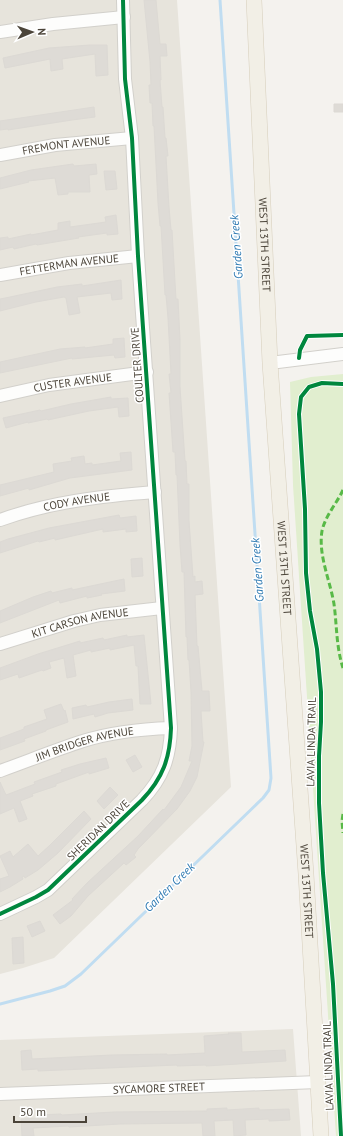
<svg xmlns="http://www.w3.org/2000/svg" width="343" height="1136" viewBox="0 0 343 1136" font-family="'PT Sans',sans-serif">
<rect width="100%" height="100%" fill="#f4f2ee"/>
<path fill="#e7e4dc" d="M0,0H177L231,787L54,958L23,968L0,974Z
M293,1029L301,1136H0V1040Z"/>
<path fill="#e1eecf" d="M343,374V1136H336L293,485L290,382L311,377Z"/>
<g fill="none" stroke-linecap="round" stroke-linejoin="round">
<path stroke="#c0ddf1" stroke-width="3" d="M0,1004L50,991L65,986L81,974L263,798L269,790L271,778L220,0"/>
</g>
<path fill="#dedbd6" stroke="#dcd9d4" d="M144,0H156L160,44H166L167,56H160L161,80H160L162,107H163L165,138H166L168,156H166L169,207L171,230H172L176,299H178L180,340V387L185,461H186L187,484H189V521L193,577L195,576V582L202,581L203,594L195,595L197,646H198L202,691H209L210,711H201L203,742H204L197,777L190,791L177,809L138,849L134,855L136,857L126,865L124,863L88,896L71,916L60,924L53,915L73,900L72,899L87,883L138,836L163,809L164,810L181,787L192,761H189L192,746L191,692L189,660H188L187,637H186L184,572H182L180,545L177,475H176L175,452H173L169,393H171L169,374H171L168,318L166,295H165L161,226H160L158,203L154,126H153L152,103H150L149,85H151L150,62Z
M90,45H107L108,75L96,76L95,54L62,59L63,69L51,71L50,59L5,68L3,58L49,48Z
M334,104H343V112H334Z
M94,107L95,117L72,120L8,130V129L0,130V121Z
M73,164L74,166L96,164L97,174L89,175L90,192H68V194L58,195L55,178L28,181L29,182L0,189V178L31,170Z
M104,171H115L117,189L106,190Z
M116,215L118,234L107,235V233L78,237L79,238L37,245L36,244L14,249L13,247L0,250V238L8,237V239L31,234V235L58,230V223L70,221V227L106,222L105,217Z
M121,280L122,299L112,300L111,293L77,297L80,313L69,315L66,298L64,297L36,302L0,311V299L10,297L57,287L82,284V286Z
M124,338L125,357L115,358L114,355L72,359V358L0,373V362L60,349L85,347V348L113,344V339Z
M111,397V399L128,398L129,416L119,417L118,407L89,411L48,420L47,419L28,423V422L6,428L3,418L40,410L41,411L71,404Z
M131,452L132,470L70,478L29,490V488L0,496V485L54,472L53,464L72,461L71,458L84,456L85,464L92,463V465L121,461L120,453Z
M119,515L120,518L136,516L137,531L126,532V529L103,532V529L55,540V538L39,542L38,541L0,553V542L8,539L49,528Z
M142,558L143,576L132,577L131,559Z
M124,579L125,591L101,594L102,595L87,598V596L60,603L59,600L0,623V611L33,597L51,591L52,593L72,588V590Z
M127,635V637L144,635L151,704H140L138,666H136L134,645L110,650V648L91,652V650L73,655L76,676L67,678L64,658L49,662L51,668L43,671L42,670L19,678L18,674L0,680V668L38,654L80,641V643L103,638L104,640Z
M132,699L133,710L108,713L95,717L94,714L73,719L72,708L86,705L87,707L109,702Z
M61,704L64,711L65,710L68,722L46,730V731L24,739L25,741L0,750V738L24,729V727L47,719L44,710Z
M135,755L142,767L133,772L126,760Z
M106,758L109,768L89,774V772L56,784V786L32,794L33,796L20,801L27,819L19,822L14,808L0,814V782L6,795L35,784L34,782L62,772L61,770L80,764Z
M110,787L118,795L104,809L97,801Z
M84,811L91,819L58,853L38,870L25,878L24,876L22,877L23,879L10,887L0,892V879L9,876L0,856L10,851L13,857L28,844L38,856L49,846Z
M40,921L45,931L32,937L27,926Z
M23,937L24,963L13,964L12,938Z
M228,1033H241L242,1052L285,1050L286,1061L206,1066V1065L177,1066V1065L38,1071V1069L22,1070L21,1051L31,1050L32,1059L112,1055L167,1054V1055L205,1053L204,1036L229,1034Z
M227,1108V1110L259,1108V1110L289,1109L290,1120L269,1121V1119L245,1120L246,1135L234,1136L233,1120L214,1121L215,1136H203L202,1123L120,1124L69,1127L68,1126L33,1128L34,1136H22L21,1119L39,1118V1115L61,1114L62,1115L114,1112L207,1111V1109Z"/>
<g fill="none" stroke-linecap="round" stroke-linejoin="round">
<g stroke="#d2d0cb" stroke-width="14">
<g id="minor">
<path d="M0,32L53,24L124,17"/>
<path id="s1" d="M0,155L55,145L132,138"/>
<path id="s2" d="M0,275L69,263L138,256"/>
<path d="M270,363L343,354"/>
<path id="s3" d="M0,396L49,385L147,372"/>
<path id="s4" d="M0,520C50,502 102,496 155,492"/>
<path id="s5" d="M0,644L74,621L100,615L162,608"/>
<path id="s6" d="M0,771C28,761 55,750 83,741C112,732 141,729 171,728"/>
<path d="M0,914L36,897L48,890L142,800C163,778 170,758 171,728L138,256L132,138L125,79L123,0"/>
<path id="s7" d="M0,1094L318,1082"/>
</g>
</g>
<g stroke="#d6cebb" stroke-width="16">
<g id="major">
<path id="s8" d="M254,0L270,363L306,874L321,1136"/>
</g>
</g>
<use href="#minor" stroke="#fdfdfc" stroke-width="12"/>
<use href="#major" stroke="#f2efe6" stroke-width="15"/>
<path stroke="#58b947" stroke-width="3" stroke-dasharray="6 3" stroke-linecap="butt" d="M343,490C337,503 325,516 322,531C318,555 330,580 334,604C337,626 336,646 343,668
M343,814L342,821L343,833"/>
<g stroke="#fff" stroke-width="6">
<path id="cycleway" d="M299,358L300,350L307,336L343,335
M0,914L36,897L48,890L142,800C163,778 170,758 171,728L138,256L132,138L125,79L123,0
M341,1136L333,984L323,873L319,803V756L321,722V692L317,649L310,611L306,573L305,509L299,414L301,397L309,387L322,383L343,384"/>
</g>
<use href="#cycleway" stroke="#00873e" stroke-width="4"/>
</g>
<g text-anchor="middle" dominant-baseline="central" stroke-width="3" stroke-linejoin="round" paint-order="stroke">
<g font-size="11" fill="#4b4439" stroke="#fff">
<text stroke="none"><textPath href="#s1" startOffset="67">FREMONT AVENUE</textPath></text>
<text stroke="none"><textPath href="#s8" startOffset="245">WEST 13TH STREET</textPath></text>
<text stroke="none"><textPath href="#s2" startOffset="70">FETTERMAN AVENUE</textPath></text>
<text transform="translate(137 365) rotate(-94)">COULTER DRIVE</text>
<text stroke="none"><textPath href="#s3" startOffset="74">CUSTER AVENUE</textPath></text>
<text stroke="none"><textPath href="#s4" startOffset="79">CODY AVENUE</textPath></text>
<text stroke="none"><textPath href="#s8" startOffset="569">WEST 13TH STREET</textPath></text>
<text stroke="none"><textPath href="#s5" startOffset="83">KIT CARSON AVENUE</textPath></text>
<text transform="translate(311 742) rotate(-89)">LAVIA LINDA TRAIL</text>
<text stroke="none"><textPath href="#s6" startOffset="89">JIM BRIDGER AVENUE</textPath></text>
<text transform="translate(98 830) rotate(-44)">SHERIDAN DRIVE</text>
<text stroke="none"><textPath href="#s8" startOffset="893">WEST 13TH STREET</textPath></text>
<text transform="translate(328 1066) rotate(-92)">LAVIA LINDA TRAIL</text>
<text stroke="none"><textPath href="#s7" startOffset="159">SYCAMORE STREET</textPath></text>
</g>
<g font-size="12" font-style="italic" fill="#2e7ab2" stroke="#fff">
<text transform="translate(236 247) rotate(-94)">Garden Creek</text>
<text transform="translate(257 570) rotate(-94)">Garden Creek</text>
<text transform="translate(169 887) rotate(-44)">Garden Creek</text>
</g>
</g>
<g transform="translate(32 32) rotate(88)" stroke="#ffffff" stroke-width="3" paint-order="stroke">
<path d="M0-3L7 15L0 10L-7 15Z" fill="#4b4439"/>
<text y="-6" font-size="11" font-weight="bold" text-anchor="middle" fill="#4b4439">N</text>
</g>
<path d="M14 1116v6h72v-6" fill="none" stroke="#4b4439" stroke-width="2"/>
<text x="20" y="1116" font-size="12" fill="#4b4439" stroke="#ffffff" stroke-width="3" paint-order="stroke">50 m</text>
</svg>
